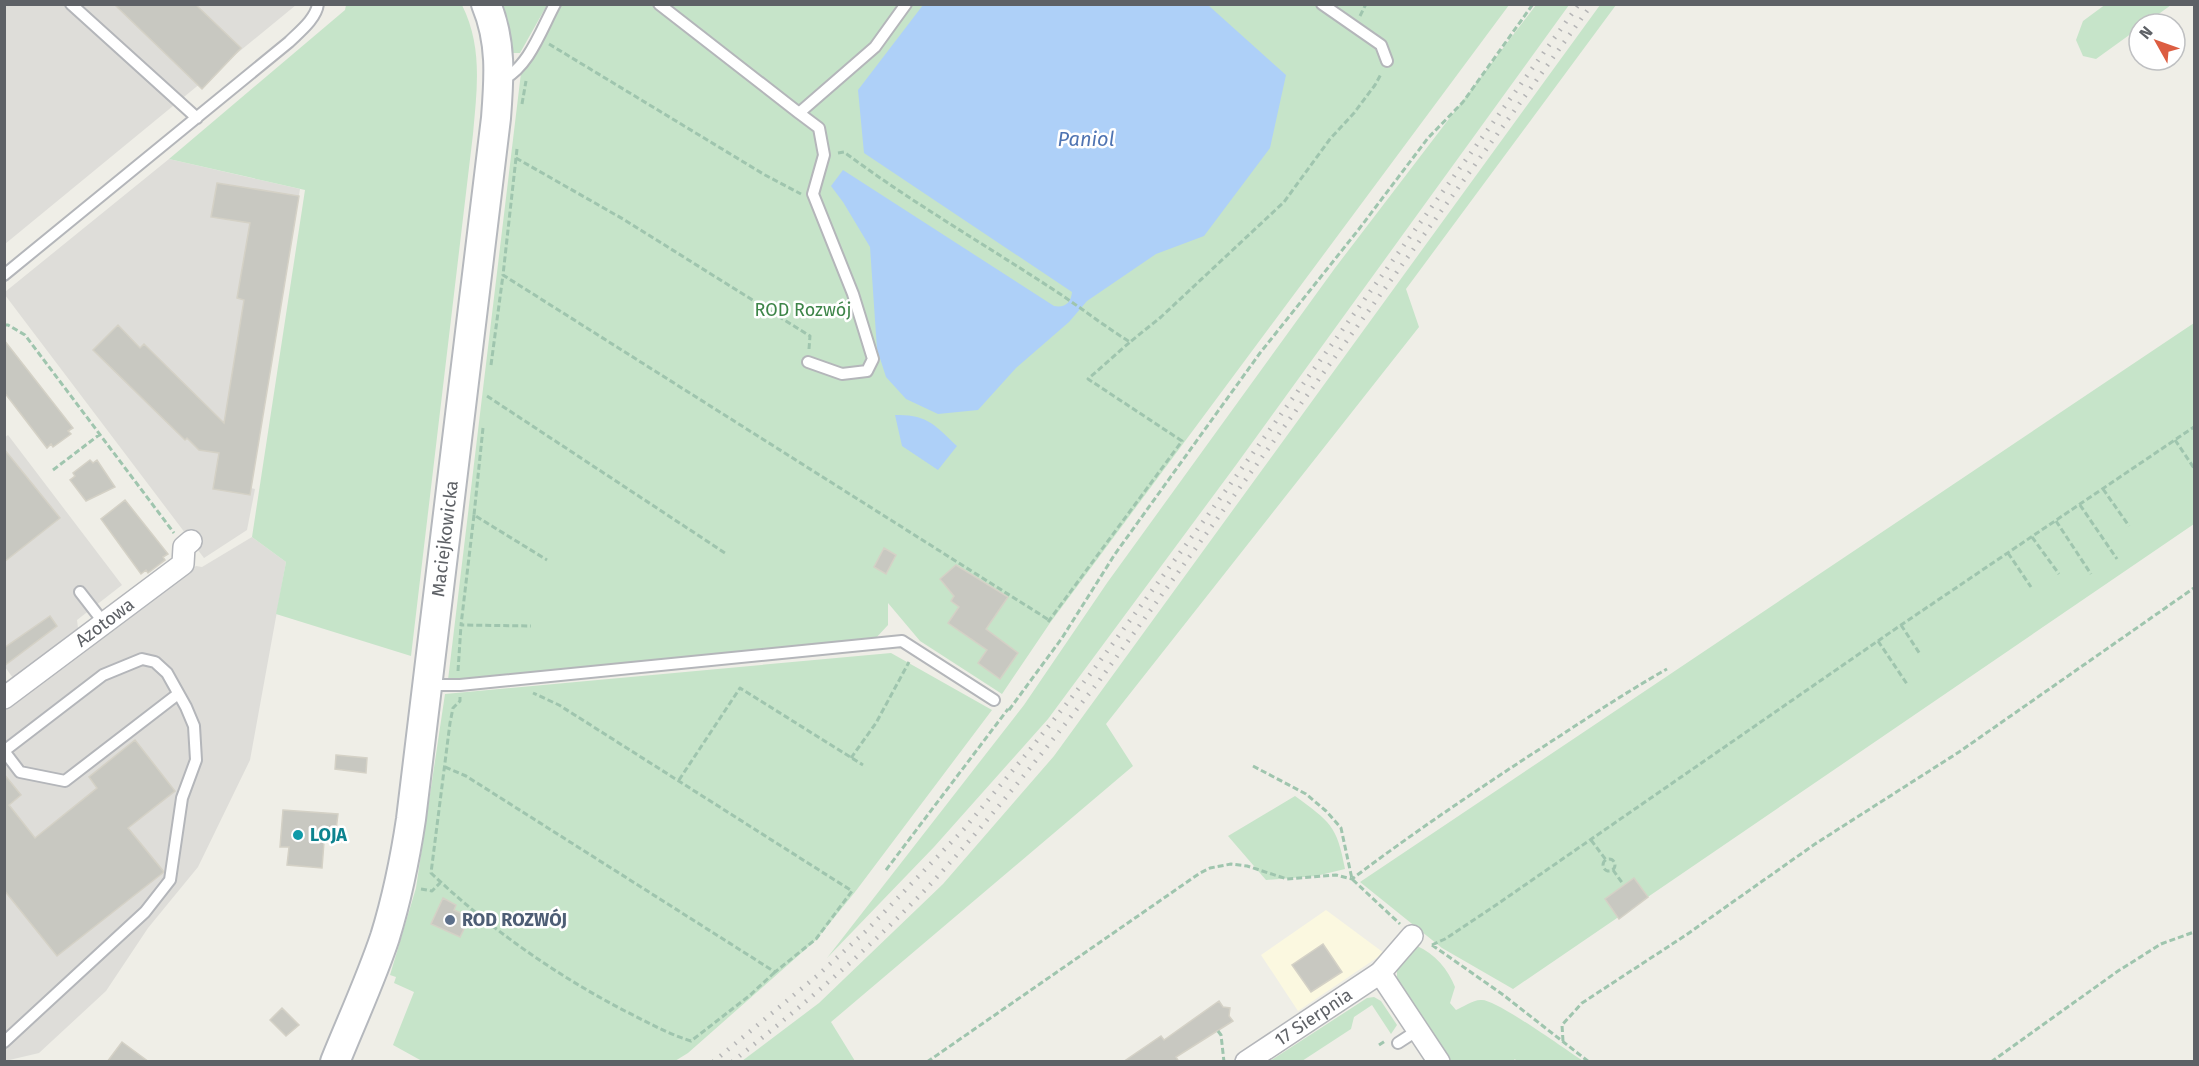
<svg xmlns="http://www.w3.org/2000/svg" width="2199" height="1066" viewBox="0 0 2199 1066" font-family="'Fira Sans',sans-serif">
<rect width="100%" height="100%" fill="#efeee7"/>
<path fill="#fbf8e0" d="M1326,910L1384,953L1298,1011L1261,955Z"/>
<path fill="#deddd9" d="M5,5H296L5,244Z
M169,159L300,189L251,488L255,489L247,530L204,558L5,295V292Z
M8,435L122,585L77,620L78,628L13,678L5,667L4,438Z
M252,537L286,562L250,760L198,867L148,928L106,991L39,1053L5,1061V710L196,566L202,567Z"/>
<path fill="#c6e4c9" d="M2106,4H2171V5L2145,24H2139V28L2096,59L2083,56L2076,40L2083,21Z
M346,5H462C483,47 477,89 473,134L411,656L276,614L286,562L252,537L305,190L169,159L345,10Z
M494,5H547L520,53H512Z
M559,5H1509L1050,623L1002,694L920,641L888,603V625L875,639L448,680L521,73Z
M1536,5H1569L1236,465L1048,719L934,847L827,958L1024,705L1107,583L1335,268Z
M1600,5H1616L1406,289L1419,327L1106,724L1133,766L831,1022L855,1061H742L819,1003L943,884L1054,756Z
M2194,323V524L1513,989L1442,948L1360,882Z
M891,653L992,710L855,892L816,940L688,1053L675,1061H422L393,1045L414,992L394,983L396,977L390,975L416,888L445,694Z
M1295,796C1330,822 1337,825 1345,869L1316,876L1266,880L1228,836Z
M1417,946C1435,954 1448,969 1455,987L1450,1003L1456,1010C1463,1007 1474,999 1482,1000C1497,1000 1566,1050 1583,1061L1517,1062L1515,1059L1512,1062L1448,1061L1397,982V964Z
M1374,997L1381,1001L1397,1025L1391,1034L1372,1005L1354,1017L1351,1029L1302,1061H1270L1367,998Z"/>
<path fill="#aed0f8" d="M923,5H1208L1286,75L1270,148L1204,236L1156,254L1087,301L1069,322L1016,368L978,410L938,414L906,399L886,377L877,349L870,247L843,202L831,186L843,170L1054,306C1065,308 1071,303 1072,292L864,153L858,90Z
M895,415C927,414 935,425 957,446L938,470L902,446Z"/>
<path fill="#c8c8c1" stroke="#d4d1c6" stroke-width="1.5" d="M114,4H195L241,48L202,89Z
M217,183L299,196L250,495L213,489L219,453L199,450L187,438L185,440L93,350L118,325L140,348L144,344L224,423L244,300L237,298L250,223L211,217Z
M4,340L73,428L68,431L71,434L53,447L51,444L47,448L4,392Z
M4,449L60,518L4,562Z
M90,460L93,463L97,460L115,487L86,501L70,480L75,476L73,473Z
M125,500L168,554L163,557L165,560L148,573L146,570L141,574L101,519Z
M884,548L896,555L886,574L874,567Z
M956,565L1008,597L986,629L1018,653L1000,679L978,663L987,650L948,623L959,607L951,601L954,596L940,579Z
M50,616L57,626L4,666V648Z
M135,740L175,791L128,828L164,872L57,956L4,890V774L21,795L9,805L35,838L97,788L89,777Z
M336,755L367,758L366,773L335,769Z
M283,810L338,814L336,830L325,829L322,868L287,865L289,847H280Z
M1634,878L1648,897L1619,919L1605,899Z
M443,898L456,905L454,910L470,917L460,937L431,924Z
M1323,944L1342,972L1311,992L1292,965Z
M1219,1001L1223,1007L1230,1008L1229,1016L1233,1021L1176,1057L1179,1062H1123L1161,1036L1164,1040Z
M282,1008L299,1025L286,1036L270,1020Z
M122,1042L149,1062H107Z"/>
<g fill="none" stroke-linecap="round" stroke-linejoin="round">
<g stroke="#b4b6ba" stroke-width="14">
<path id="lane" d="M71,4L197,118
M659,4L799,113L875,47L906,4
M1322,4L1381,45L1387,61
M502,80C529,67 541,30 555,4
M799,113L819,128L824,155L813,194L853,294L873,359L867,371L842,374L808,362
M4,275L289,42C299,32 316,19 318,4
M80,592L104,623
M428,685H460L902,641L994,700
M4,1042L145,912L170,880L182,798L196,760L194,726L186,707L167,673L155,662L142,659L103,675L4,751L20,772L65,781L178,694
M1398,1043L1418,1030"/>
</g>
<g stroke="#b4b6ba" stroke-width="24">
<g id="street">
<path id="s1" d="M4,698L183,564L184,547L191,541"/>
<path d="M1380,973L1439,1062"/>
<path id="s2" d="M1246,1062L1380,973L1412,936"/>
</g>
</g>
<g stroke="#b5b8bd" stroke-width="32">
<g id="secondary">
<path id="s3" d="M335,1062C352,1020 371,979 385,937C397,898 405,859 411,819L496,118C499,79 502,42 486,4"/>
</g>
</g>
<path stroke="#9fc5ae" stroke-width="3" stroke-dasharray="6 3" stroke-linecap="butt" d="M1360,16L1366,4
M549,44L765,175L801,194
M522,104L526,81
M517,149L516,158L623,219L810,336L809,349
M838,153L844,152C911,202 984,244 1054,290C1080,307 1104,326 1130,342L1161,317L1284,202L1330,139L1354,113L1375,85L1381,74
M516,158L503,275L1049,620
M4,325H8L25,335L174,533
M491,365L503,275
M487,396L725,553
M483,428L474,515L547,560
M2175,440L2194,468
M53,470L99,435
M2103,489L2129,526
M2080,505L2117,559
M474,515L461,625L531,626
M2056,521L2091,574
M2032,537L2059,574
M2008,553L2031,587
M1048,622L1182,441L1088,379L1130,342
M1901,625L1920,654
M1878,641L1907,684
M458,671L461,625
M460,697V701L453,708L450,723L431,873C489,928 554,974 625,1011C647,1022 668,1034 691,1041L749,996L775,972
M1009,710L1062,638L1115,554L1260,353L1359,229L1428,138L1463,102L1533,4
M851,758L876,723L909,662
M1253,766L1306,794L1326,811L1341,828L1352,879L1400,924
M445,767L466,776L775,972L816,939L852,891L559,705L533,693
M679,780L740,688L863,765
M1591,840L1606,860
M1603 865a6 6 0 1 1 12 0a6 6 0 1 1-12 0Z
M886,870L1008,709
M1613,870L1623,884
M421,889L432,891L440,883
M1432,945L1445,939L1496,905L1901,625L2194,427
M1432,945L1502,994L1589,1062
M1218,1031L1221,1035L1224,1062
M1563,1041L1562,1025L1582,1003L1686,935L1815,844L1959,752L2194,588
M1379,1045L1385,1041
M927,1062L1200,873L1210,868L1231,864L1247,866L1287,879L1336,875L1352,879C1410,835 1471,794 1532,754C1577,725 1621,695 1667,669
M1991,1062L2118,971L2161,944L2194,932"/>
<use href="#lane" stroke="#fff" stroke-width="10"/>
<use href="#street" stroke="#fff" stroke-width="21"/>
<use href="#secondary" stroke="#fff" stroke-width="28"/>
<path stroke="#b5b5b6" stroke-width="4.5" stroke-dasharray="1.5 8" stroke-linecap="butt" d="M713,1062L818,975L866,931L964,829L1028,752L1091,673L1205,519L1579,4
M732,1062C800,1008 867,951 927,888C988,822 1044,751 1099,681L1592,4"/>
</g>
<circle fill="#0f9aa8" stroke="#fff" stroke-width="2" cx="298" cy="835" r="6"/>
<circle fill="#5c6f8a" stroke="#fff" stroke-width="2" cx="450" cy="920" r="6"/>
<g text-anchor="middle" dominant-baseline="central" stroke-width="5" stroke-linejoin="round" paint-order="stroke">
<g font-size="18" fill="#3e8549" stroke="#fff">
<text x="803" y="310">ROD Rozwój</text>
</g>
<g font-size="18" fill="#5e6166" stroke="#fff">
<text stroke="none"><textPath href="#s3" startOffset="538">Maciejkowicka</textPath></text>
<text stroke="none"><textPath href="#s1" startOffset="126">Azotowa</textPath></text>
<text stroke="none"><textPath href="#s2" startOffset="81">17 Sierpnia</textPath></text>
</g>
<g font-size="18" font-weight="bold" fill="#0d838f" stroke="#fff" text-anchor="start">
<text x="310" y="835">LOJA</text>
</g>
<g font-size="18" font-weight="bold" fill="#4e5e75" stroke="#fff" text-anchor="start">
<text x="462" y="920">ROD ROZWÓJ</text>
</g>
<g font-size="20" font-style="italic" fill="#4f74b2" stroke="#fff">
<text x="1086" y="139">Paniol</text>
</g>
</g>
<rect width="2199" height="1066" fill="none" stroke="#5e6166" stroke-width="12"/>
<g transform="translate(2157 42) rotate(310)"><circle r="28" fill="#ffffff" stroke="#bfc0c2" stroke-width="1.5"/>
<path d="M0-4.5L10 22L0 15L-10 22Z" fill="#dc5d41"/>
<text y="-9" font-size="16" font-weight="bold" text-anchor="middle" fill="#5e6166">N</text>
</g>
</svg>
